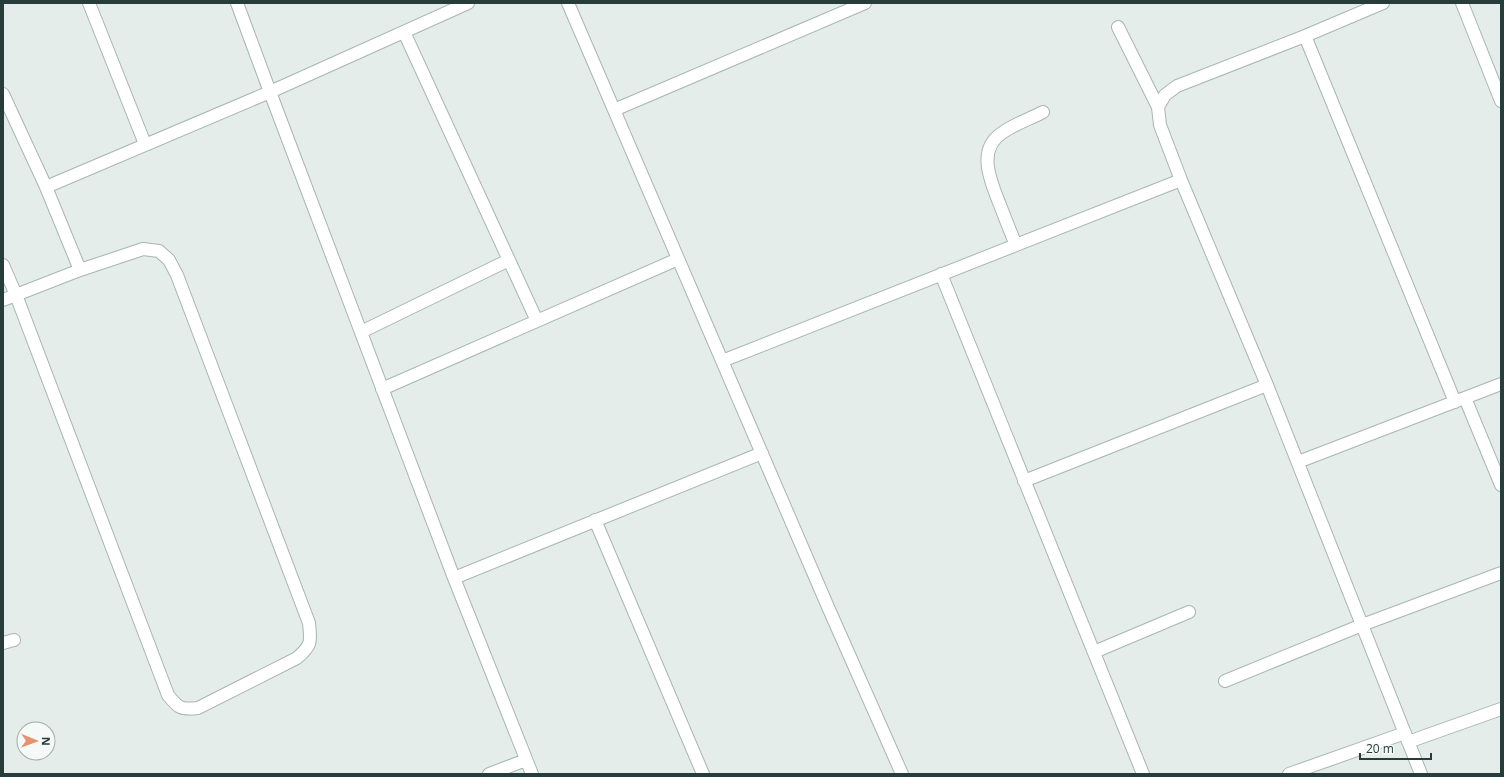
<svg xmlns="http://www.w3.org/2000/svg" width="1504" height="777" viewBox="0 0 1504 777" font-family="'Open Sans',sans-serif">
<rect width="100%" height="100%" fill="#e5edea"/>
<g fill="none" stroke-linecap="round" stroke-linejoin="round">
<g stroke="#a8b5b1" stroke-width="14">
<path id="minor" d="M89,3L145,144
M237,3L270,92L454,578L532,774
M568,3L828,607L902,774
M1383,3L1305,36L1177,86L1165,95L1158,107L1160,125L1181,180L1267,385L1421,774
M1462,3L1501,101
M1118,27L1158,107
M404,32L537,321
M1305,36L1455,402
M3,94L46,187L80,270
M614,110L865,3
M46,187L270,92L468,3
M1016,245C1010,231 1005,218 1000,205C991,182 976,150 1002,133C1014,124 1030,119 1043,112
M3,265L16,295L168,695C178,708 181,710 198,708L297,658C312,645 311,642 309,623L177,275L169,260L159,251L143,249L80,270L3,300
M941,274L1143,774
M361,332L509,260
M722,361L1181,180
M382,389L678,259
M1465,398L1501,485
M1298,462L1501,384
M1024,481L1267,385
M595,520L703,774
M454,578L762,453
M3,643L14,640
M1094,652L1189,612
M1225,681L1362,625L1501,573
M1408,742L1501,709
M489,774L526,760
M1289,774L1405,733"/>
</g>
<use href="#minor" stroke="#fff" stroke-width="12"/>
</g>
<rect width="1504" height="777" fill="none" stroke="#263d39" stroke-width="8"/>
<g transform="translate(36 741) rotate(91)"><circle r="19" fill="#f5f9f8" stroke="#a2aeac"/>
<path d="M0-3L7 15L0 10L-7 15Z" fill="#e4946c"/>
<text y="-6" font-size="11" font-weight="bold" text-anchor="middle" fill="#263d39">N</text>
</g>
<path d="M1360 753v6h71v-6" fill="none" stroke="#263d39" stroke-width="2"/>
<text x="1366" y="753" font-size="12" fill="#263d39" stroke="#f5f9f8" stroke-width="3" paint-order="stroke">20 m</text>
</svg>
